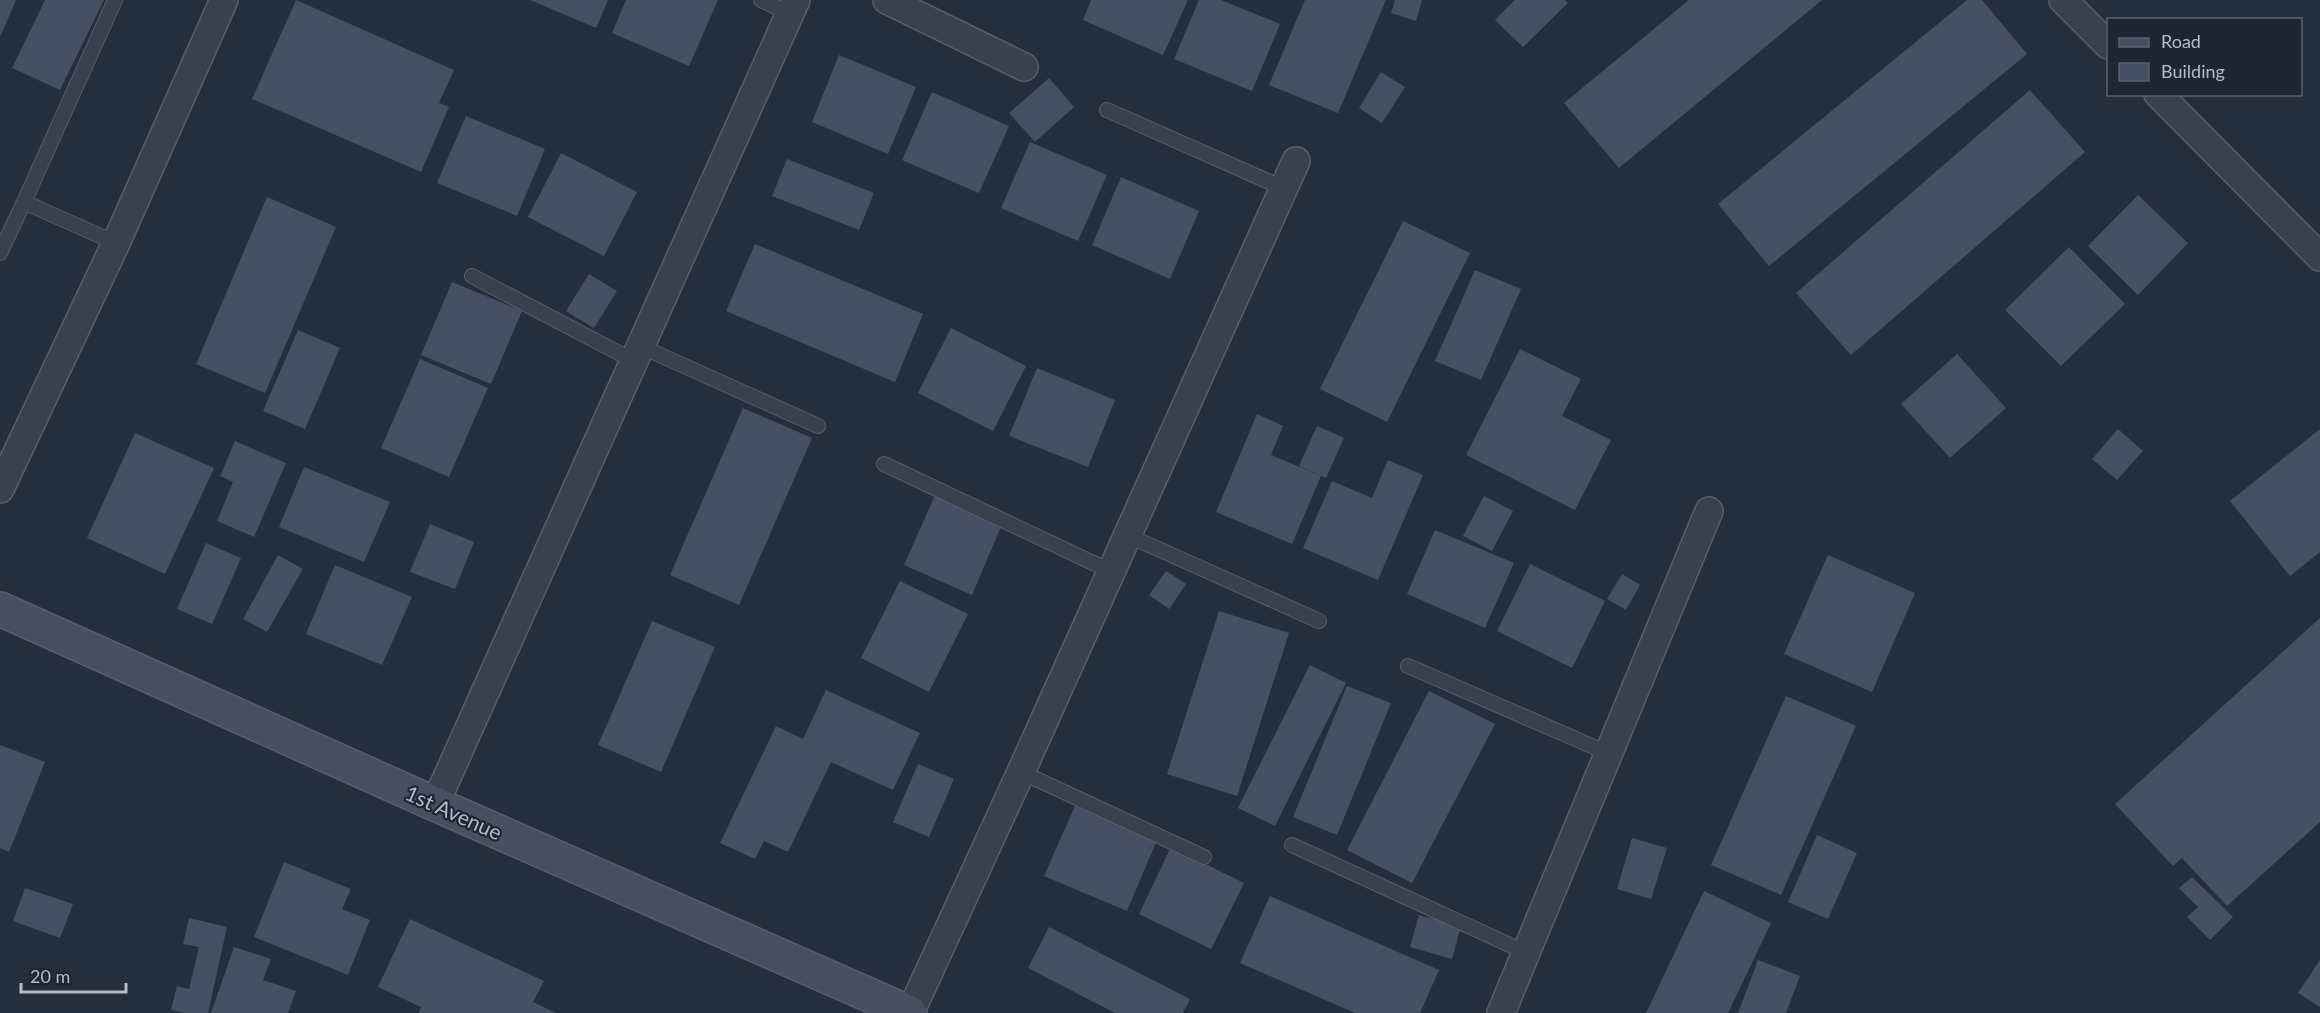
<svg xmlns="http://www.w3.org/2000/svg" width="2320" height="1013" viewBox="0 0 2320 1013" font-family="Lato,sans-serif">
<rect width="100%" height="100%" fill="#242f3e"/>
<path fill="#455162" d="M0,0H16L0,37Z
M45,0H104L60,90L12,68Z
M296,0L454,70L439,103L449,107L421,172L252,99Z
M530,0H608L596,28Z
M626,0H718L689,66L612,33Z
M1091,0H1188L1163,55L1083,20Z
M1199,0H1221L1280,24L1252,91L1174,59Z
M1305,0H1386L1338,113L1269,85Z
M1395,0H1422L1416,21L1391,13Z
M1515,0H1565L1568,3L1523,47L1495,20Z
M1689,0H1822L1619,168L1564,103Z
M1967,0H1982L2027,54L1769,266L1718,204Z
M839,55L916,87L888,154L812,122Z
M1381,72L1405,87L1382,123L1359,108Z
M1049,78L1074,107L1035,142L1009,113Z
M2030,90L2085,152L1851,355L1796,293Z
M932,92L1009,126L979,193L902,160Z
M466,116L545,149L517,216L437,183Z
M1030,142L1107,175L1078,241L1001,208Z
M561,153L637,192L604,256L528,217Z
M787,159L874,193L859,230L772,196Z
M1121,177L1199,211L1170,279L1092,245Z
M2138,195L2188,243L2138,295L2088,246Z
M267,197L336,227L265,393L196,364Z
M1403,221L1470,253L1387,422L1320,389Z
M755,244L923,314L895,382L726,311Z
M2069,247L2125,304L2061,366L2005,310Z
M1475,270L1521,289L1481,380L1435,361Z
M589,274L617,291L594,328L566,311Z
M452,282L522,311L491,384L421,355Z
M951,328L1026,366L993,431L918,393Z
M298,330L340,348L305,429L263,411Z
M1520,349L1581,379L1562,416L1611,440L1575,510L1466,455Z
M1957,354L2006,408L1950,458L1901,404Z
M420,359L488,388L449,477L381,448Z
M1037,368L1115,400L1088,467L1009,436Z
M743,408L812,438L739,605L670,575Z
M1257,414L1283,426L1271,455L1321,476L1292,544L1216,512Z
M1317,426L1344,438L1326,478L1299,466Z
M2118,429L2143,451L2117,480L2092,459Z
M2320,429V552L2290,576L2230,501Z
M135,433L214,468L165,574L87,538Z
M235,441L286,463L254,537L217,521L233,482L220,476Z
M1388,460L1423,475L1378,580L1303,548L1332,481L1372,498Z
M304,467L390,502L364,562L279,527Z
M936,493L1003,522L972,595L904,565Z
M1484,496L1513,511L1492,551L1463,536Z
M430,524L474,542L455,589L410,572Z
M1435,530L1514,563L1485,628L1407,594Z
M206,543L241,558L212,624L177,609Z
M278,555L303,569L267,632L243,619Z
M1828,555L1915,593L1872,692L1784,654Z
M1530,564L1605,601L1572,668L1497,631Z
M335,565L412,597L382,665L306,634Z
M1166,571L1186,584L1169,609L1149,595Z
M1622,574L1640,585L1626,610L1607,599Z
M900,581L968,614L929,692L861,658Z
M1219,611L1289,633L1237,796L1167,774Z
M2320,618V822L2227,906L2182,858L2173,866L2115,804Z
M652,621L715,647L661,772L598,745Z
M1310,665L1346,683L1275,826L1238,808Z
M1347,686L1391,703L1337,835L1293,817Z
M826,690L920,733L893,790L831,762L788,852L764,841L755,859L720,843L776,726L803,739Z
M1429,691L1495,724L1412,883L1347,850Z
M1786,696L1856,726L1781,895L1711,865Z
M0,745L45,762L9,852L0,848Z
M918,764L954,779L929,837L893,822Z
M1075,806L1157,840L1127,911L1044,876Z
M1817,835L1857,853L1828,919L1788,902Z
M1632,838L1667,848L1651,899L1617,889Z
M1171,847L1244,883L1211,949L1139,914Z
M284,862L351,889L342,909L370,920L348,975L254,937Z
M2192,877L2233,917L2210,940L2187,917L2198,907L2179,888Z
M25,888L73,904L60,938L13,921Z
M1704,891L1771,923L1728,1013H1646Z
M1270,896L1439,970L1420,1013H1355L1240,963Z
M1419,915L1461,926L1452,959L1410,947Z
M189,918L227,927L208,1013H185L171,1010L177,986L189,989L199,947L183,944Z
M410,919L544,981L533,1002L556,1013H419L421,1007L378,987Z
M1049,927L1190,999L1183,1013H1115L1028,968Z
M234,947L271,959L263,980L296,991L288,1013H211Z
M1758,960L1800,976L1786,1013H1738Z
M2320,960V1007L2298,993Z"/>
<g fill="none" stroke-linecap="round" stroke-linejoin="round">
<g stroke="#565f6c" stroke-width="16">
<path id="lane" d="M761,0L790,14
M1107,110L1283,188
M24,202L115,0
M0,253L24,202L116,243
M472,276L634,361
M640,346L818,426
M884,464L1110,571
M1127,535L1319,621
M1408,666L1610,754
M1021,772L1204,857
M1292,845L1525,952"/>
</g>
<g stroke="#565f6c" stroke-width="30">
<path id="street" d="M887,0L1024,67
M2063,0L2108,45
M2158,94L2320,257
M0,489L116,243L224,0
M435,804L796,0
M910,1013L1021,772L1296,161
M1501,1013L1709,511"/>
</g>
<g stroke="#565f6c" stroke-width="36">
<path id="secondary" d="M0,609L435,804L910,1013"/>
</g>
<use href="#lane" stroke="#38414e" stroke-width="14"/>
<use href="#street" stroke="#38414e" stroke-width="27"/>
<use href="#secondary" stroke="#465061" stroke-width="33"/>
</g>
<g text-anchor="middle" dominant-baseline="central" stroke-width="4.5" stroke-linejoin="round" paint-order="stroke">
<g font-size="21" fill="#b4bcc9" stroke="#1d2633">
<text transform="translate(454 812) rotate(24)">1st Avenue</text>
</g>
</g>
<rect x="2107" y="18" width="195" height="78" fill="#1d2633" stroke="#59626f" stroke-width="1.5"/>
<rect x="2119" y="38" width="30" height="9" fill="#465061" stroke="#59626f" stroke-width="1.5"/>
<text x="2161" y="48" font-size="18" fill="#b4bcc9">Road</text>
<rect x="2119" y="63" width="30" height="18" fill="#455162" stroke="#59626f" stroke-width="1.5"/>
<text x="2161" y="78" font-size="18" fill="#b4bcc9">Building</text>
<path d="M21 983v9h105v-9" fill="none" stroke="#b4bcc9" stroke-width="3"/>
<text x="30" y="983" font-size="18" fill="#b4bcc9" stroke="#1d2633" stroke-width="4.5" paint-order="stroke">20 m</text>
</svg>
